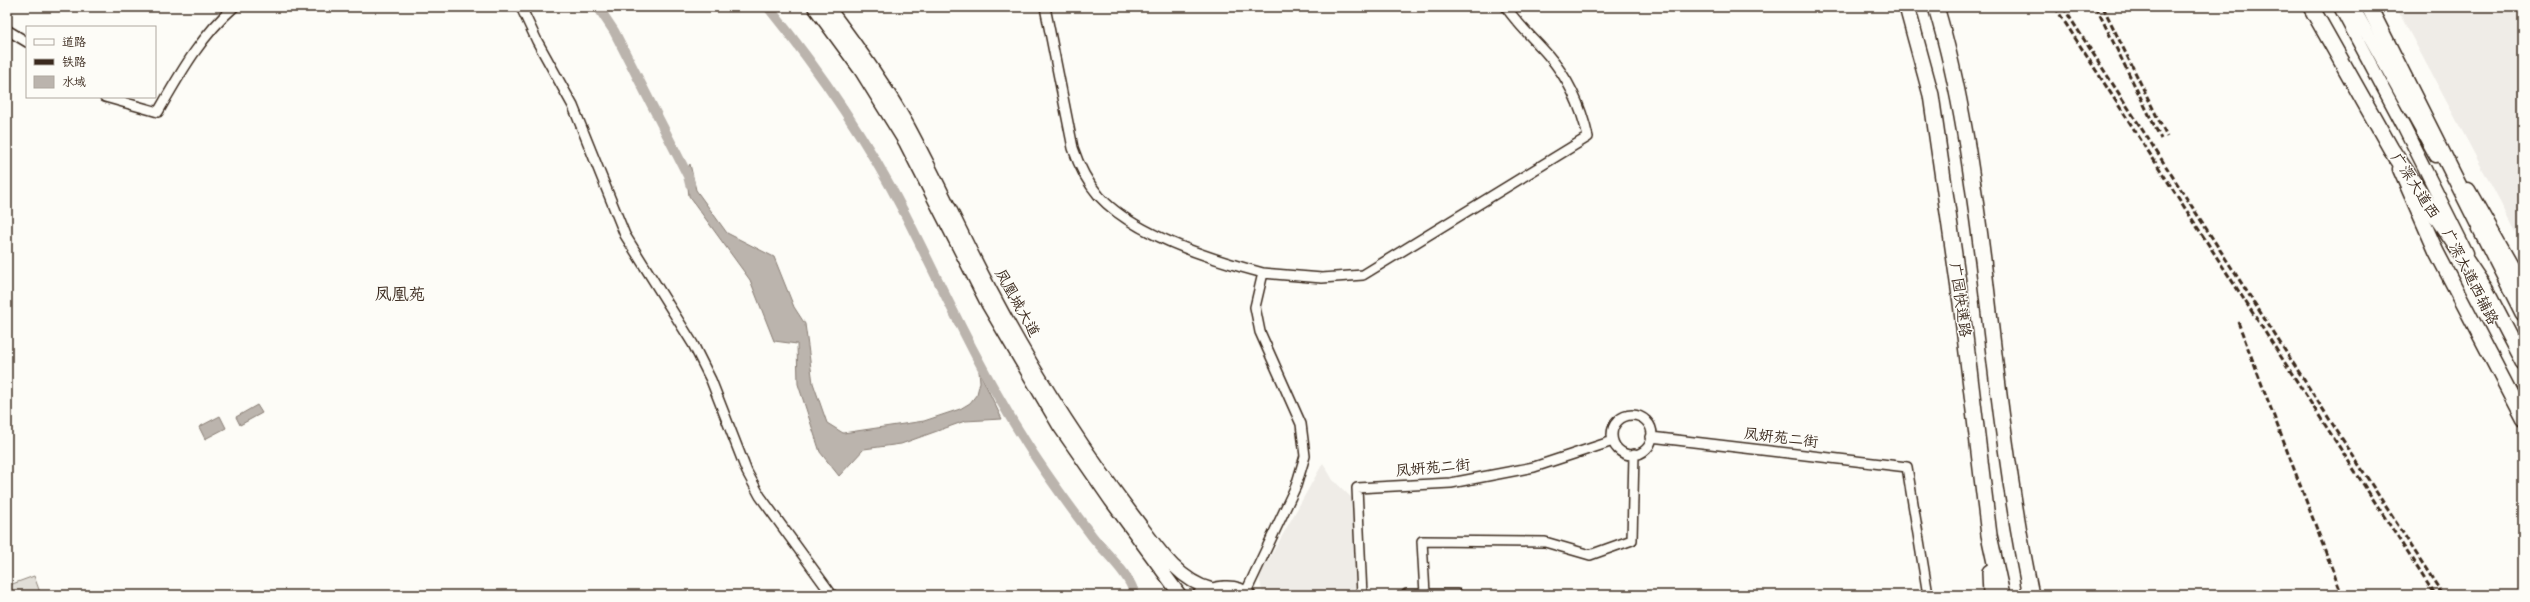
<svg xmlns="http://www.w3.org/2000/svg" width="2530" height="602" viewBox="0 0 2530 602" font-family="'Architects Daughter','LXGW WenKai TC',sans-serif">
<rect width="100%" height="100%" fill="#fdfcf7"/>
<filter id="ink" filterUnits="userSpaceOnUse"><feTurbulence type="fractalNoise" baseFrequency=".025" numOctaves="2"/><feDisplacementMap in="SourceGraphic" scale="8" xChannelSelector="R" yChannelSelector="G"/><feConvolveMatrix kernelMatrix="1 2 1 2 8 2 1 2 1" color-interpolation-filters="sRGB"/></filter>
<g filter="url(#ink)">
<path fill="#efece7" d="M2396,7H2523V245Z
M1323,463L1333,480L1354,500L1359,591L1354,595H1263L1259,577Z"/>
<path fill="#e1ded7" stroke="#8e847a" d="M34,576L41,595H7V586Z"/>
<path fill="#bbb4ad" stroke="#887d74" d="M690,164L696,190L727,233L774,257L794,307L805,324L813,383L827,423L843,433L924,421L960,409L970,403L977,394L980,382L979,371L1002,419L965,421L901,444L864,449L839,476L820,452L798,384L797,344L774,341L750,280L689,196L686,171Z
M257,405L262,413L240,425L236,417Z
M220,416L226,428L205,439L199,427Z"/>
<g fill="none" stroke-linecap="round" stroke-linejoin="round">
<path stroke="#bbb4ad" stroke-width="10" d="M598,7L614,31L688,176L690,184
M768,7C820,71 867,140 905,214C943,289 977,365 1022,436C1043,471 1068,504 1092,536C1106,554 1129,573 1135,595"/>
<g stroke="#3b2a1e" stroke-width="12">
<path id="minor" d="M521,7L537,41L573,106L625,235L693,344L711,380L747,472L760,496L832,595
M1045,7L1073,148C1079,166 1087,182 1099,196C1134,235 1214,260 1263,273
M7,30L27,42
M105,97L158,112C180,74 200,37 234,7
M1612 435a20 20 0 1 1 40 0a20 20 0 1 1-40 0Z
M1651,437L1907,467L1928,595
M1246,592L1296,486L1305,456L1301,424L1260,332L1255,307L1263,273L1322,278L1363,275L1588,137C1581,106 1569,79 1548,55C1534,39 1518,25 1506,7
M1425,594L1422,541L1545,542L1590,555L1632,540L1634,454
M1362,595L1357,488L1451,483L1534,467L1613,441"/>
</g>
<g stroke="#3b2a1e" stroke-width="14">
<path id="tertiary" d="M1407,595H1457"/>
</g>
<g stroke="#3b2a1e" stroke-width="15">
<path id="secondary" d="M814,7L861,71L905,142L988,305L1059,426L1111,501L1180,595
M828,7C856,44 884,83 907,124C937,179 962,236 991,291C1032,369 1080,445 1133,515C1154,542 1176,580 1211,589
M2340,7L2404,127L2467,253
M2353,7L2436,156
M1199,595C1214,587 1235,583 1249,595"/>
</g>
<g stroke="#3b2a1e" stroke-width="17">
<path id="primary" d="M2400,169L2436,251L2523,418
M2468,190L2523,287"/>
</g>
<g stroke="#3b2a1e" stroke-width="18">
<path id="trunk" d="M1907,7L1931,95L1961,303L1989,535L2002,595
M1936,7C1961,90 1972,174 1983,260C1996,372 2008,485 2031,595
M2311,7L2391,149L2485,289L2523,362
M2369,7L2523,313
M1990,572L1991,595"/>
</g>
<use href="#minor" stroke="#fdfcf7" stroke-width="9"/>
<use href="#tertiary" stroke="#fdfcf7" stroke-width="11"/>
<use href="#secondary" stroke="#fdfcf7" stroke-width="12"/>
<use href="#primary" stroke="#fdfcf7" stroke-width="14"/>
<use href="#trunk" stroke="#fdfcf7" stroke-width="15"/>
<path stroke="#3b2a1e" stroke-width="3" stroke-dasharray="6 3" stroke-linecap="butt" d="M2055,7L2435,595
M2063,7L2443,595
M2096,7L2161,139
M2103,7L2167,137
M2238,322L2342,595"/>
</g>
</g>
<g text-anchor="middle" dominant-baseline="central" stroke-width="3" stroke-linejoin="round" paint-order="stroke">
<g font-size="15" fill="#3b2a1e" stroke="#fdfcf7">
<text transform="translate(2415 186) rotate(57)">广深大道西</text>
<text transform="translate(2470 277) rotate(63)">广深大道西辅路</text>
<text transform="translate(1960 300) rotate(82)">广园快速路</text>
<text transform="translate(1017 303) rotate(61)">凤凰城大道</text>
<text transform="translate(1781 438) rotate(7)">凤妍苑二街</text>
<text transform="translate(1433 468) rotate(-5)">凤妍苑二街</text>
</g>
<g font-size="17" fill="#3b2a1e" stroke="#fdfcf7">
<text x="400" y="295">凤凰苑</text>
</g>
</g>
<rect width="2530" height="602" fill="none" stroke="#fdfcf7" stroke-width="24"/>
<rect x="12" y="12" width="2506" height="578" fill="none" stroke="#3b2a1e" stroke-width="1.5" filter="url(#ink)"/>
<rect x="26" y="26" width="130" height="72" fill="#fdfcf7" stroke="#afa8a0"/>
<rect x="34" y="39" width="20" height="6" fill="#fdfcf7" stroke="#afa8a0"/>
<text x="62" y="46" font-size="12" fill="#3b2a1e">道路</text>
<rect x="34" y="59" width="20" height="6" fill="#3b2a1e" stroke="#afa8a0"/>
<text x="62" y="66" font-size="12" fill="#3b2a1e">铁路</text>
<rect x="34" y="76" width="20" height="12" fill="#bbb4ad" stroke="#afa8a0"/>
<text x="62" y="86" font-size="12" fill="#3b2a1e">水域</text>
</svg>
